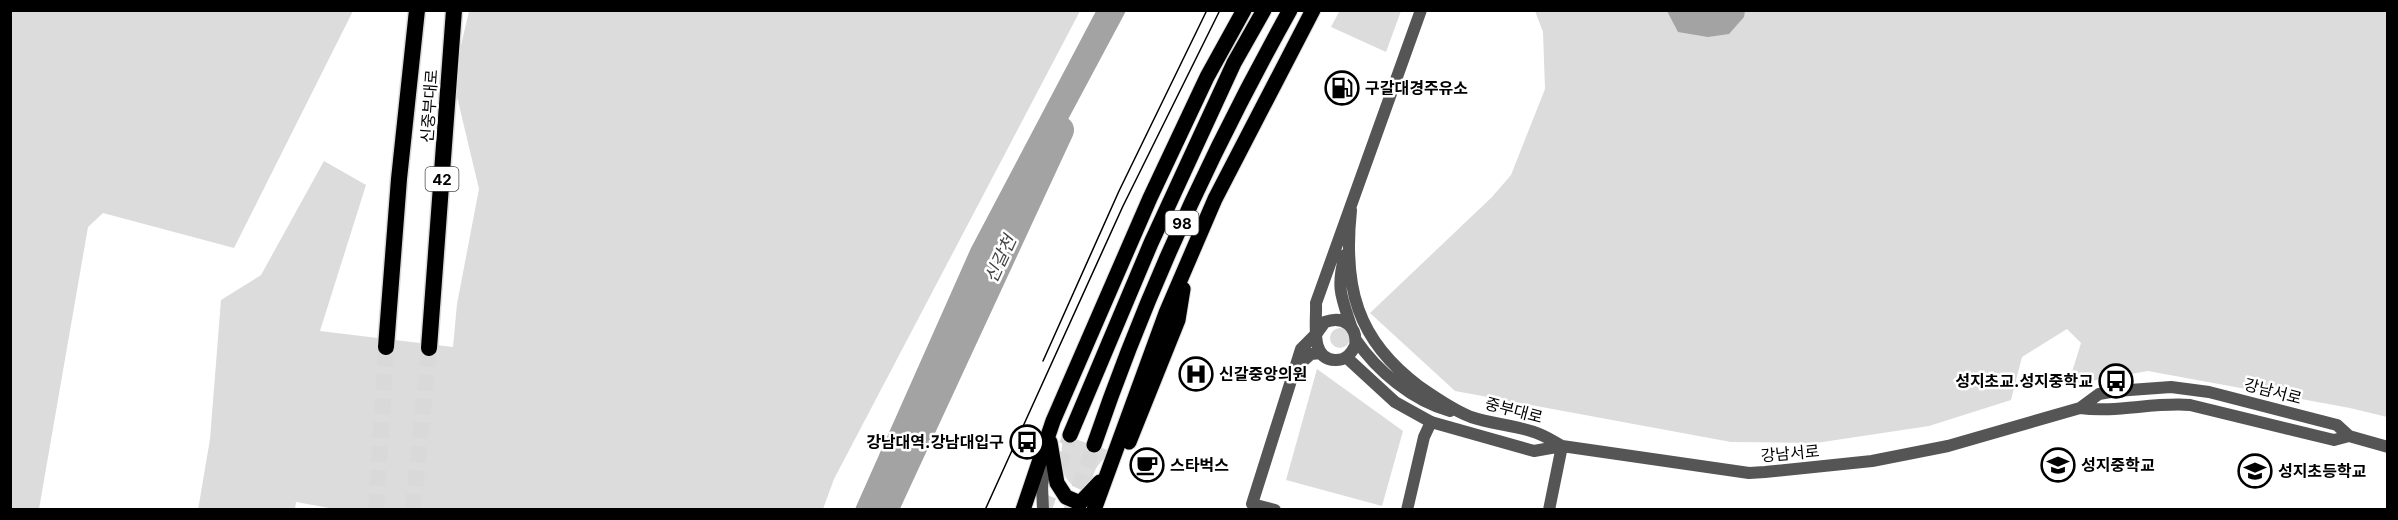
<svg xmlns="http://www.w3.org/2000/svg" width="2398" height="520" viewBox="0 0 2398 520" font-family="Inter,'Noto Sans KR',sans-serif">
<rect width="100%" height="100%" fill="#fff"/>
<path fill="#dcdcdc" d="M1340,10L1401,11L1386,52L1331,27Z
M10,11H353L234,248L103,213L88,227L39,509H11Z
M469,11H1080L834,479L823,509L340,510L296,502L295,509L198,510L210,439L221,300L261,275L324,161L366,185L320,331L453,347L457,304L479,189L453,80Z
M1535,11H2387V417L2350,408L2148,371L2068,385L2081,343L2067,329L2022,357L2011,400L1929,426L1816,443L1731,442L1455,391L1370,313L1492,197L1511,175L1545,89L1543,32Z
M1330 338a10 10 0 1 1 20 0a10 10 0 1 1-20 0Z
M1317,369L1403,431L1382,506L1286,480Z
M1063,435L1111,451C1106,456 1101,461 1097,467C1091,476 1094,486 1081,490C1057,480 1061,457 1063,435Z"/>
<path fill="#a3a3a3" d="M1096,11H1126L955,331L877,509H855L971,248Z
M1667,11H1745L1744,17L1729,34L1708,37L1678,32Z"/>
<g fill="none" stroke-linecap="round" stroke-linejoin="round">
<path stroke="#a3a3a3" stroke-width="28" d="M884,510L1060,130"/>
<path stroke="#d9d9d9" stroke-width="15" stroke-dasharray="15 8" stroke-linecap="butt" d="M1044,510L1070,435
M1071,510L1094,445"/>
<path stroke="#d9d9d9" stroke-width="16" stroke-dasharray="16 8" stroke-linecap="butt" d="M376,510L386,347
M413,510L429,348"/>
<g stroke="#dbdbdb" stroke-width="17">
<path id="primary" d="M1070,435L1151,243L1234,63L1264,10
M1050,442L1057,483L1066,497L1080,503L1100,482
M1129,442L1178,320L1183,289
M1094,445C1145,295 1212,150 1290,10
M1023,510L1053,421L1150,198L1207,77L1244,10
M1094,510L1166,313L1215,199L1313,10"/>
</g>
<g stroke="#dbdbdb" stroke-width="19">
<path id="trunk" d="M386,347L399,179L417,10
M429,348L454,10"/>
</g>
<path stroke="#555" stroke-width="12" d="M1295,368L1311,354L1321,353
M1275,510L1252,504L1301,349L1317,333
M1407,510L1424,437L1431,422"/>
<path stroke="#555" stroke-width="12" d="M1351,210C1343,286 1356,340 1420,387C1436,398 1453,410 1471,417C1491,424 1514,425 1534,432C1544,435 1553,441 1562,446L1749,473L1765,472L1872,461L1948,446L2080,408L2099,394L2116,391L2171,387L2209,392L2337,425L2349,436L2388,447
M1345,255C1336,287 1341,296 1351,326
M1317,333L1325,322C1344,315 1358,327 1355,346C1351,354 1346,360 1336,360C1309,361 1317,321 1316,303L1421,10
M1356,340C1377,371 1413,401 1450,411
M1346,357L1395,402L1431,422L1534,451L1562,446
M2080,408C2116,413 2153,402 2190,405L2334,440L2349,436
M1043,510L1042,485L1048,452
M1549,510L1562,446"/>
<use href="#primary" stroke="#000" stroke-width="15"/>
<use href="#trunk" stroke="#000" stroke-width="16"/>
<path stroke="#000" stroke-width="1.5" d="M1043,361L1119,191L1207,10
M985,510L1123,206L1220,10"/>
</g>
<defs>
<g id="fuel-ring" transform="scale(1.725)"><circle r="9.5" fill="#fff" stroke="#000" stroke-width="1.5"/><path d="M-5.5-6h7V0h2V4h1.3V-2.5L3-4.5l.8-.8L6-3V5H2.5V1h-1V6h-7ZM-4.2-4.7v3.2H.2V-4.7Z" fill="#000"/></g>
<g id="hospital-ring" transform="scale(1.725)"><circle r="9.5" fill="#fff" stroke="#000" stroke-width="1.5"/><path d="M-5-5h3v3.5h4V-5h3V5h-3V1.5h-4V5h-3Z" fill="#000"/></g>
<g id="bus-ring" transform="scale(1.725)"><circle r="9.5" fill="#fff" stroke="#000" stroke-width="1.5"/><path d="M-5-6H5V4H4V6H2V4H-2V6H-4V4H-5ZM-3.5-4V0h7V-4ZM-3.5 1.2v1.5H-2V1.2ZM2 1.2v1.5H3.5V1.2Z" fill="#000"/></g>
<g id="cafe-ring" transform="scale(1.725)"><circle r="9.5" fill="#fff" stroke="#000" stroke-width="1.5"/><path d="M-5.5-4.5H6V0H3Q3 3.5 0 3.5H-2.5Q-5.5 3.5-5.5 0ZM3-3.2v2h1.7v-2ZM-6 4.5H4V6H-6Z" fill="#000"/></g>
<g id="school-ring" transform="scale(1.725)"><circle r="9.5" fill="#fff" stroke="#000" stroke-width="1.5"/><path d="M0-5L7-2L0 1L-7-2ZM-4 1L0 2.5L4 1V4Q0 6-4 4Z" fill="#000"/></g>
</defs>
<g fill-rule="evenodd">
<use href="#fuel-ring" x="1342" y="88"/>
<use href="#hospital-ring" x="1196" y="374"/>
<use href="#bus-ring" x="2116" y="381"/>
<use href="#bus-ring" x="1027" y="442"/>
<use href="#cafe-ring" x="1147" y="465"/>
<use href="#school-ring" x="2058" y="465"/>
<use href="#school-ring" x="2255" y="471"/>
</g>
<g text-anchor="middle" dominant-baseline="central" stroke-width="5" stroke-linejoin="round" paint-order="stroke">
<g fill="#fff" stroke="#4c4c4c" stroke-width="1.5">
<rect x="425.5" y="167" width="33" height="24" rx="4.5"/>
<rect x="1165.5" y="211" width="33" height="24" rx="4.5"/>
</g>
<g font-size="15" font-weight="bold" fill="#000">
<text x="442" y="179">42</text>
<text x="1182" y="223">98</text>
</g>
<g font-size="16" font-weight="bold" fill="#000" stroke="#fff" text-anchor="start">
<text x="1365" y="88">구갈대경주유소</text>
<text x="1219" y="374">신갈중앙의원</text>
<text x="2093" y="381" text-anchor="end">성지초교.성지중학교</text>
<text x="1004" y="442" text-anchor="end">강남대역.강남대입구</text>
<text x="1170" y="465">스타벅스</text>
<text x="2081" y="465">성지중학교</text>
<text x="2278" y="471">성지초등학교</text>
</g>
<g font-size="16" fill="#000" stroke="#fff">
<text transform="translate(429 106) rotate(-86)">신중부대로</text>
<text transform="translate(2273 391) rotate(15)">강남서로</text>
<text transform="translate(1514 410) rotate(15)">중부대로</text>
<text transform="translate(1790 453) rotate(-5)">강남서로</text>
</g>
<g font-size="18" font-style="italic" fill="#444" stroke="#fff">
<text transform="translate(1000 259) rotate(-65)">신갈천</text>
</g>
</g>
<rect width="2398" height="520" fill="none" stroke="#000000" stroke-width="24"/>
</svg>
